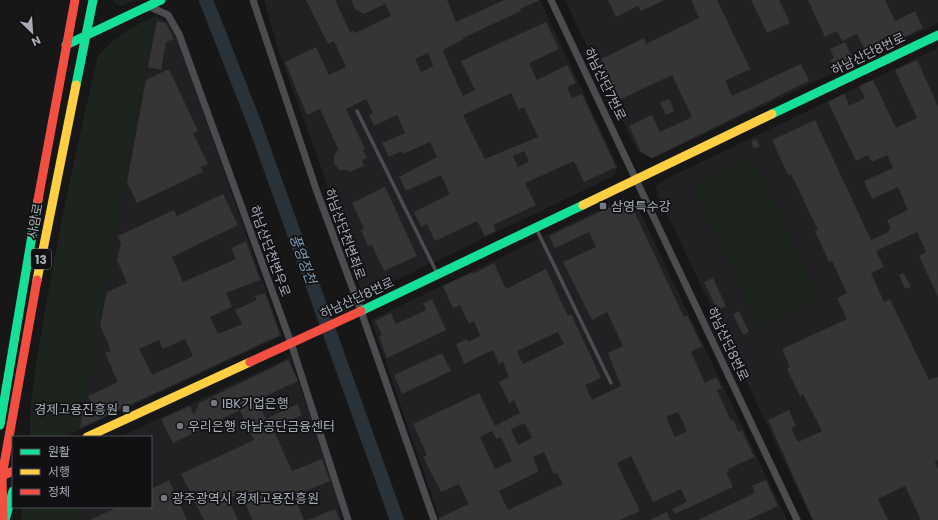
<svg xmlns="http://www.w3.org/2000/svg" width="938" height="520" viewBox="0 0 938 520" font-family="Poppins,'Noto Sans KR',sans-serif">
<rect width="100%" height="100%" fill="#171717"/>
<path fill="#212123" d="M264,0H540L618,167L614,176L363,296L322,170L279,52Z
M565,0H938V23L652,159L637,151Z
M155,16L171,24L176,35L282,336L80,430Z
M938,48V520H812L658,195L656,188L660,182Z
M623,198L638,208L787,520H440L371,320Z
M290,357L341,505L338,508L342,520H78V507H151V437H120Z"/>
<path fill="#1d241e" d="M113,0H135L122,6L114,3Z
M155,16L80,430L65,437H30C29,397 38,356 44,317C59,229 77,143 98,56C114,37 132,27 155,16Z
M753,157L820,300L759,329L692,185Z
M22,507H78V520H21Z"/>
<g fill="none" stroke-linecap="round" stroke-linejoin="round">
<path stroke="#2a3239" stroke-width="14" d="M206,0L255,125L397,520"/>
</g>
<path fill="#353536" fill-rule="evenodd" d="M306,0H335L350,32L353,31L355,33L391,16L385,4L364,14L355,9L351,0H447L456,22L504,0H540L520,9L521,11L463,38L464,39L444,49L445,51L443,52L463,96L475,90L461,61L546,22L559,49L529,63L537,80L567,65L576,83L567,87L572,98L582,94L616,167L584,182L574,161L525,183L536,205L493,225L496,231L485,236L477,221L435,241L427,224L421,227L414,212L450,194L441,175L406,191L399,177L437,157L430,142L403,154L402,151L389,157L382,143L405,133L397,115L374,126L369,115L373,113L366,99L346,109L365,149L363,150L367,158L362,160L364,166L349,172L348,170H340L334,164V156L338,149L320,109L307,115L285,62L316,47L329,75L346,67L334,41L328,44ZM428,53L433,66L421,72L415,59ZM511,93L519,110L524,107L538,137L485,159L463,115ZM524,151L529,162L518,167L513,156Z
M608,0H664L641,11L638,6L616,17Z
M691,0H717L750,69L725,81L732,96L801,64L809,81L652,158L641,152L629,126L652,115L660,132L692,117L672,75L617,101L600,64L603,63L601,59L644,38L646,44L699,18Z
M751,0H779L790,23L767,33Z
M808,0H885L895,21L915,11L923,28L867,55L857,34L842,41L837,31L825,37Z
M157,21L166,23L174,39L166,42L161,70L148,67Z
M845,42L854,60L835,70L830,60L834,58L830,49Z
M917,60L938,106V297L919,256L926,252L917,232L876,251L884,267L871,273L884,302L890,299L929,380L938,377V460L935,462L938,469V520H921L905,486L878,499L888,520H813L768,420L789,410L796,426L791,428L798,442L822,431L803,394L800,396L787,369L790,367L782,349L847,319L837,298L847,293L832,261L829,262L815,231L818,230L791,174L788,175L772,140L815,120L871,240L889,232L888,230L891,229L887,220L908,210L898,187L872,199L864,181L893,168L887,155L872,162L868,155L856,161L828,102L844,94L849,106L865,98L859,86L873,80L896,128L917,118L895,70Z
M169,69L198,131L193,133L208,164L201,167L203,172L137,203L127,182L146,80Z
M669,99L674,111L666,115L660,103Z
M756,139L760,146L754,149L751,142Z
M385,187L417,256L384,271L372,245L368,246L361,230L364,228L352,203Z
M223,194L238,225L172,257L183,282L236,259L231,248L246,241L260,280L226,293L232,307L210,317L218,334L242,324L235,310L257,300L255,296L265,293L280,335L80,428L83,411L88,409L86,405L91,402L88,396L118,382L105,353L111,351L100,325L107,292L127,283L117,260L121,243L118,236L174,210L177,216ZM185,339L193,356L152,375L139,349L159,340L163,349Z
M623,201L632,207L684,317L687,315L702,346L691,352L705,383L716,377L722,388L717,390L731,421L733,420L739,432L742,430L754,457L728,469L729,471L726,472L733,487L675,514L672,509L687,502L681,489L653,502L631,456L617,463L640,511L620,520H439V518L469,504L459,484L441,492L423,457L427,455L413,424L479,393L495,426L520,413L514,400L509,403L499,382L509,377L503,362L499,364L493,350L464,364L456,344L467,339L468,342L480,336L474,321L469,324L460,305L453,308L443,286L473,272V274L494,263L506,289L546,269L568,316L571,314L601,378L585,385L592,400L621,386L608,353L623,346L607,312L592,320L563,262L596,247L589,232L555,248L549,236ZM558,332L564,344L523,364L517,351ZM678,412L687,431L675,437L666,417ZM525,423L532,438L518,445L511,429ZM492,431L496,439L501,437L512,461L495,469L480,437ZM544,452L554,474L557,473L563,484L508,510L499,491L539,471L533,457Z
M904,273L911,287L905,289L899,275Z
M713,278L726,306L717,310L704,282Z
M432,299L446,330L387,358L379,336L382,335L375,321L391,313L396,324L426,310L423,303Z
M739,311L749,332L743,335L733,314Z
M442,353L451,371L402,394L394,375Z
M288,360L298,381L257,400L266,419L297,404L302,415L273,429L292,471L322,459L330,481L299,494L303,503L298,505L304,520H252L241,493L228,499L238,520H204L181,474L254,440L240,410L173,443L161,419L190,406L194,415L199,403Z
M169,480L187,520H90L118,507H151V489Z
M766,480L778,506L748,520H698L755,493L752,486Z
M335,509L340,520H308Z
M667,512L670,520H650Z"/>
<g fill="none" stroke-linecap="round" stroke-linejoin="round">
<path stroke="#4b4c50" stroke-width="3.5" d="M357,111L437,273
M536,228L611,383"/>
<path stroke="#4b4c50" stroke-width="7" d="M253,0L316,189L361,311L434,520
M551,0L797,520
M148,6L168,15L179,34L291,343L348,520"/>
<path stroke="#16e098" stroke-width="9" d="M66,45L161,0
M76,85L93,0
M772,114L938,35
M361,311L583,205
M0,425L38,200
M5,520L13,491"/>
<path stroke="#ffcf43" stroke-width="9" d="M583,205L772,114
M37,280L76,85
M87,437L250,362"/>
<path stroke="#f24e42" stroke-width="9" d="M38,200L75,0
M250,362L361,311
M0,477L13,471
M3,520L2,476L37,280"/>
</g>
<g fill="#757880" stroke="#111113" stroke-width="1.5">
<rect x="599" y="202" width="8" height="8" rx="2"/>
<circle cx="214" cy="403" r="4"/>
<rect x="122" y="405" width="8" height="8" rx="2"/>
<circle cx="180" cy="426" r="4"/>
<circle cx="164" cy="498" r="4"/>
</g>
<g text-anchor="middle" dominant-baseline="central" stroke-width="3.5" stroke-linejoin="round" paint-order="stroke">
<rect fill="#111113" stroke="#7b7e86" stroke-width="1" x="31" y="249" width="20" height="20" rx="3"/>
<g font-size="12" font-weight="bold" fill="#a8adb8">
<text x="41" y="259">13</text>
</g>
<g font-size="13" fill="#a8adb8" stroke="#111113">
<text transform="translate(868 54) rotate(-26)">하남산단8번로</text>
<text transform="translate(605 84) rotate(64)">하남산단7번로</text>
<text transform="translate(35 221) rotate(-79)">사암로</text>
<text transform="translate(345 234) rotate(70)">하남산단천변좌로</text>
<text transform="translate(270 251) rotate(70)">하남산단천변우로</text>
<text transform="translate(357 298) rotate(-25)">하남산단8번로</text>
<text transform="translate(728 344) rotate(65)">하남산단8번로</text>
</g>
<g font-size="13" fill="#a8adb8" stroke="#111113" text-anchor="start">
<text x="611" y="206">삼영특수강</text>
<text x="222" y="403">IBK기업은행</text>
<text x="118" y="409" text-anchor="end">경제고용진흥원</text>
<text x="188" y="426">우리은행 하남공단금융센터</text>
<text x="172" y="498">광주광역시 경제고용진흥원</text>
</g>
<g font-size="14" font-style="italic" fill="#7f9bb3" stroke="#111113">
<text transform="translate(303 259) rotate(70)">풍영정천</text>
</g>
</g>
<rect x="12" y="436" width="140" height="72" fill="#111113" stroke="#4d4f55"/>
<rect x="20" y="449" width="20" height="6" fill="#16e098" stroke="#4d4f55"/>
<text x="48" y="456" font-size="12" fill="#a8adb8">원활</text>
<rect x="20" y="469" width="20" height="6" fill="#ffcf43" stroke="#4d4f55"/>
<text x="48" y="476" font-size="12" fill="#a8adb8">서행</text>
<rect x="20" y="489" width="20" height="6" fill="#f24e42" stroke="#4d4f55"/>
<text x="48" y="496" font-size="12" fill="#a8adb8">정체</text>
<g transform="translate(32 32) rotate(155)" stroke="#111113" stroke-width="3" paint-order="stroke">
<path d="M0-3L7 15L0 10L-7 15Z" fill="#a8adb8"/>
<text y="-6" font-size="11" font-weight="bold" text-anchor="middle" fill="#a8adb8">N</text>
</g>
</svg>
